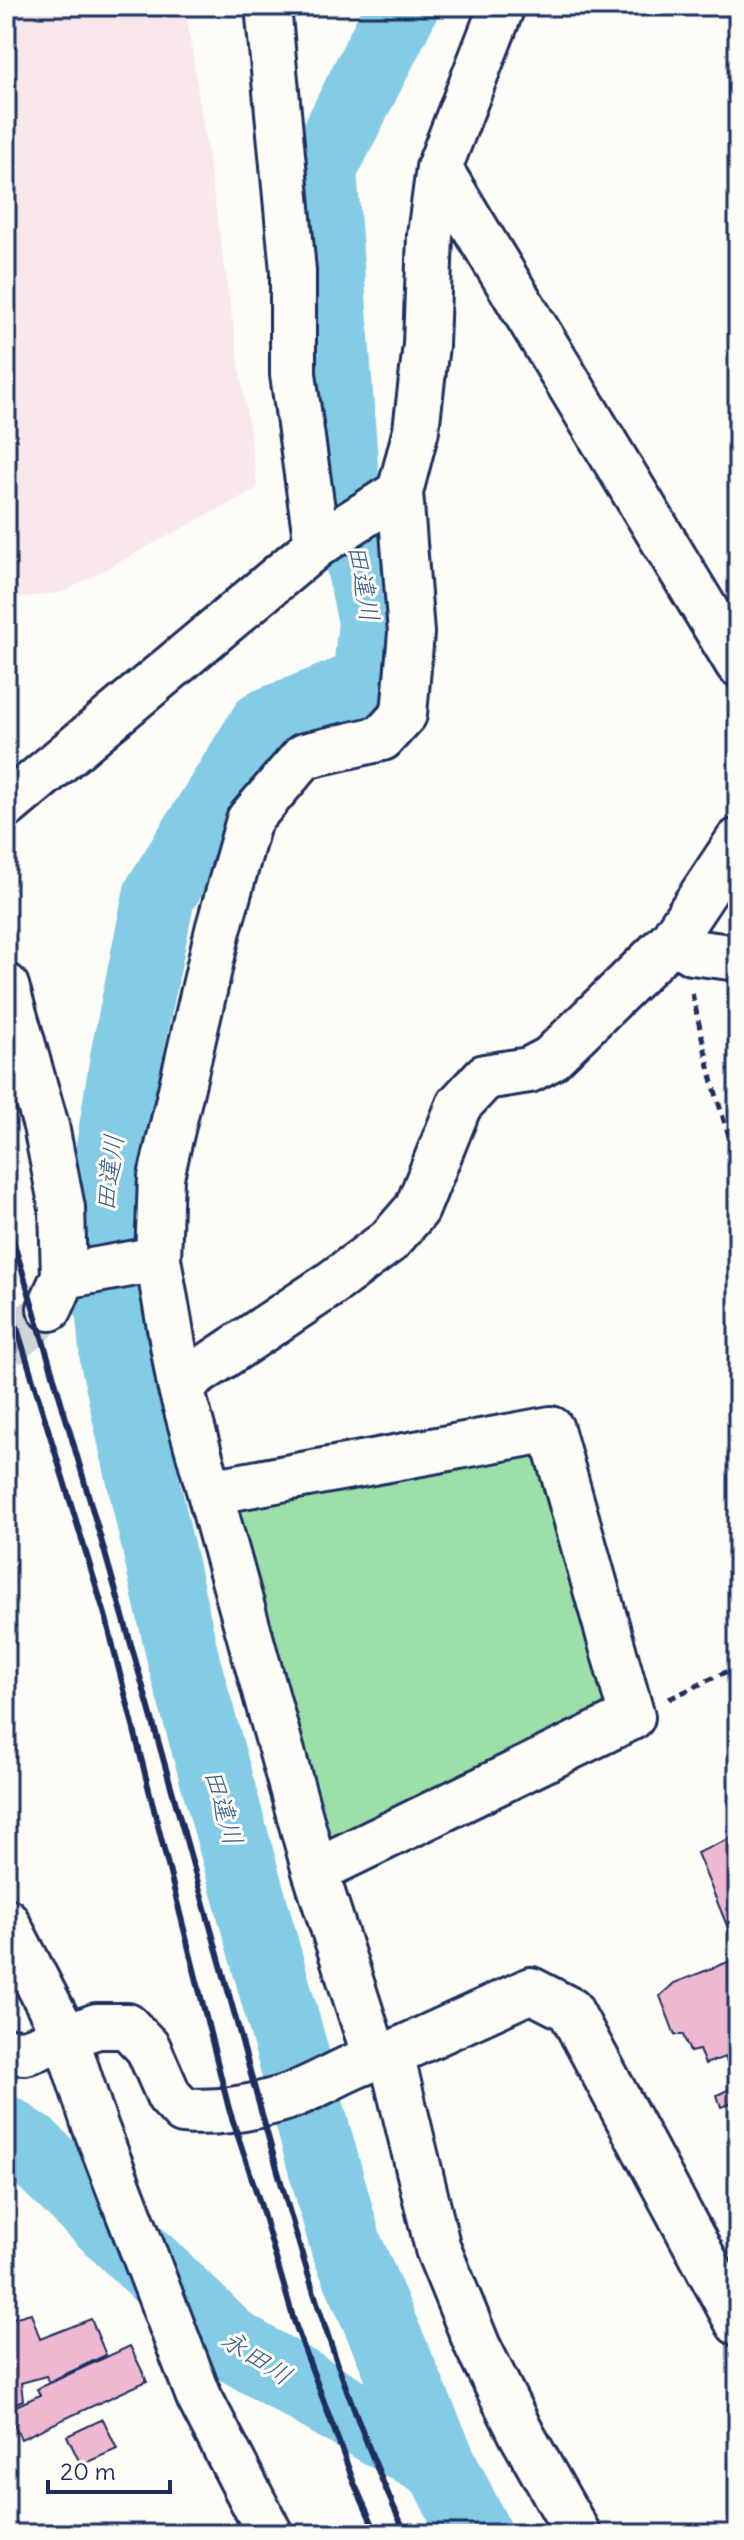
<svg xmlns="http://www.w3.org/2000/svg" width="744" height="2540" viewBox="0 0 744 2540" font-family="Delius,'Klee One',sans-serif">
<rect width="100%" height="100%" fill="#fdfcf7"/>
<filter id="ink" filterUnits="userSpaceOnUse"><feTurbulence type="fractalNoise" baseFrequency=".0125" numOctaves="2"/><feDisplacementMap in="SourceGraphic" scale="16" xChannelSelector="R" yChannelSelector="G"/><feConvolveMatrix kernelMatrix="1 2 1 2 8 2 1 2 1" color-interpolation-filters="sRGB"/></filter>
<g filter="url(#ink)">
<path fill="#f8e8ec" d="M6,6H185L258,488L63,592L6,600Z"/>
<path fill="#9ddfa9" stroke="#5c8784" stroke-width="2" d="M539,1442L613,1713L329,1845L232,1497Z"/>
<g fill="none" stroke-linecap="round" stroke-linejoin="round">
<path stroke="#84cbe6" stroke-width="72" d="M403,6L321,169L343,478L374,621L368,684L265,725L159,896L126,1058L102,1211L116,1360L184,1663L346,2245L442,2467L475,2534
M6,2132L31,2149L230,2344L442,2467"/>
</g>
<path fill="#eeb8d1" stroke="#1b2f5e" stroke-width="2" d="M738,1835V1952L697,1853Z
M738,1958V2101L721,2107L717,2095L736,2086L725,2057L705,2064L699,2050L690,2052L683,2035H675L660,1996L674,1983Z
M31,2313L40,2339L91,2319L106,2355L49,2382L46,2376L21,2383L23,2400L6,2407V2365L11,2364L6,2346V2320Z
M130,2346L147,2381L21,2439L7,2410L40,2395L37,2389Z
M103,2419L117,2449L81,2465L67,2436Z"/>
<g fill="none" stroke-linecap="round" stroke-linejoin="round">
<path stroke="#d0d3d8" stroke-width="44" stroke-dasharray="44 22" stroke-linecap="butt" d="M6,1347L50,1308"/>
<g stroke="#1b2f5e" stroke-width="50">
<path id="minor" d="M268,6L293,271V374L317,545
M439,168L738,664
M6,806L317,545L400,492
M672,940L692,952L738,958
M6,986L46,1126L62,1208L64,1276L50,1308
M64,1276L158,1259
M180,1385L328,1286L389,1241L417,1209L459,1105L485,1077L529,1070L550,1059L672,940L738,841
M210,1492L551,1429L632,1717L315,1871
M6,2051L25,2052L97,2026H127L148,2048L169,2096L183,2111C214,2114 251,2108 282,2099C319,2087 352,2062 391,2054L531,1990L570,2010L738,2323
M391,2054L438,2249L478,2347L522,2435L578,2534
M375,2057L315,1871L180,1385L158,1259L161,1177L218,930L249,820L304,756L382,738L404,714L411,633L400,492L416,430L426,345L430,235L439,168L502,6"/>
</g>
<g stroke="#1b2f5e" stroke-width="50">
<path id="tertiary" d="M6,1921L66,2038L94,2123L199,2397L270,2534"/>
</g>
<path stroke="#1b2f5e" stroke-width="5" stroke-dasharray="8 6" stroke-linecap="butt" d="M692,993C705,1049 716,1106 738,1159
M669,1699L738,1666"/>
<use href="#minor" stroke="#fdfcf7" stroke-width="44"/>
<use href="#tertiary" stroke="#fdfcf7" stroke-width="44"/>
<path stroke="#1b2f5e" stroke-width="6" d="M6,1217C82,1467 152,1718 222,1969C275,2160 322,2354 406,2534
M6,1292L106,1618L229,2109L260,2203L294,2321L354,2483L377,2534"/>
</g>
</g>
<g text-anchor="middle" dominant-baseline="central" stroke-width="6" stroke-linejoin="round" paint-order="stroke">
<g font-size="26" font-style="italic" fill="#3a5e87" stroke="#fdfcf7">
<text transform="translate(364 583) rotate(80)">田違川</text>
<text transform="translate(109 1173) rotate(-83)">田違川</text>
<text transform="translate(224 1807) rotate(74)">田違川</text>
<text transform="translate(257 2357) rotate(33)">永田川</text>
</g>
</g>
<rect width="744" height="2540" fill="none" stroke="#fdfcf7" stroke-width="32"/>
<rect x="16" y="16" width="712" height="2508" fill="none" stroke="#1b2f5e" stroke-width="3" filter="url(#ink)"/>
<path d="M48 2480v12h122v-12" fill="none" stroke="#1b2f5e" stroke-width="4"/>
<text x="60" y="2480" font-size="24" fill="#1b2f5e" stroke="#fdfcf7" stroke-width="6" paint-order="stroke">20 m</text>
</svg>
